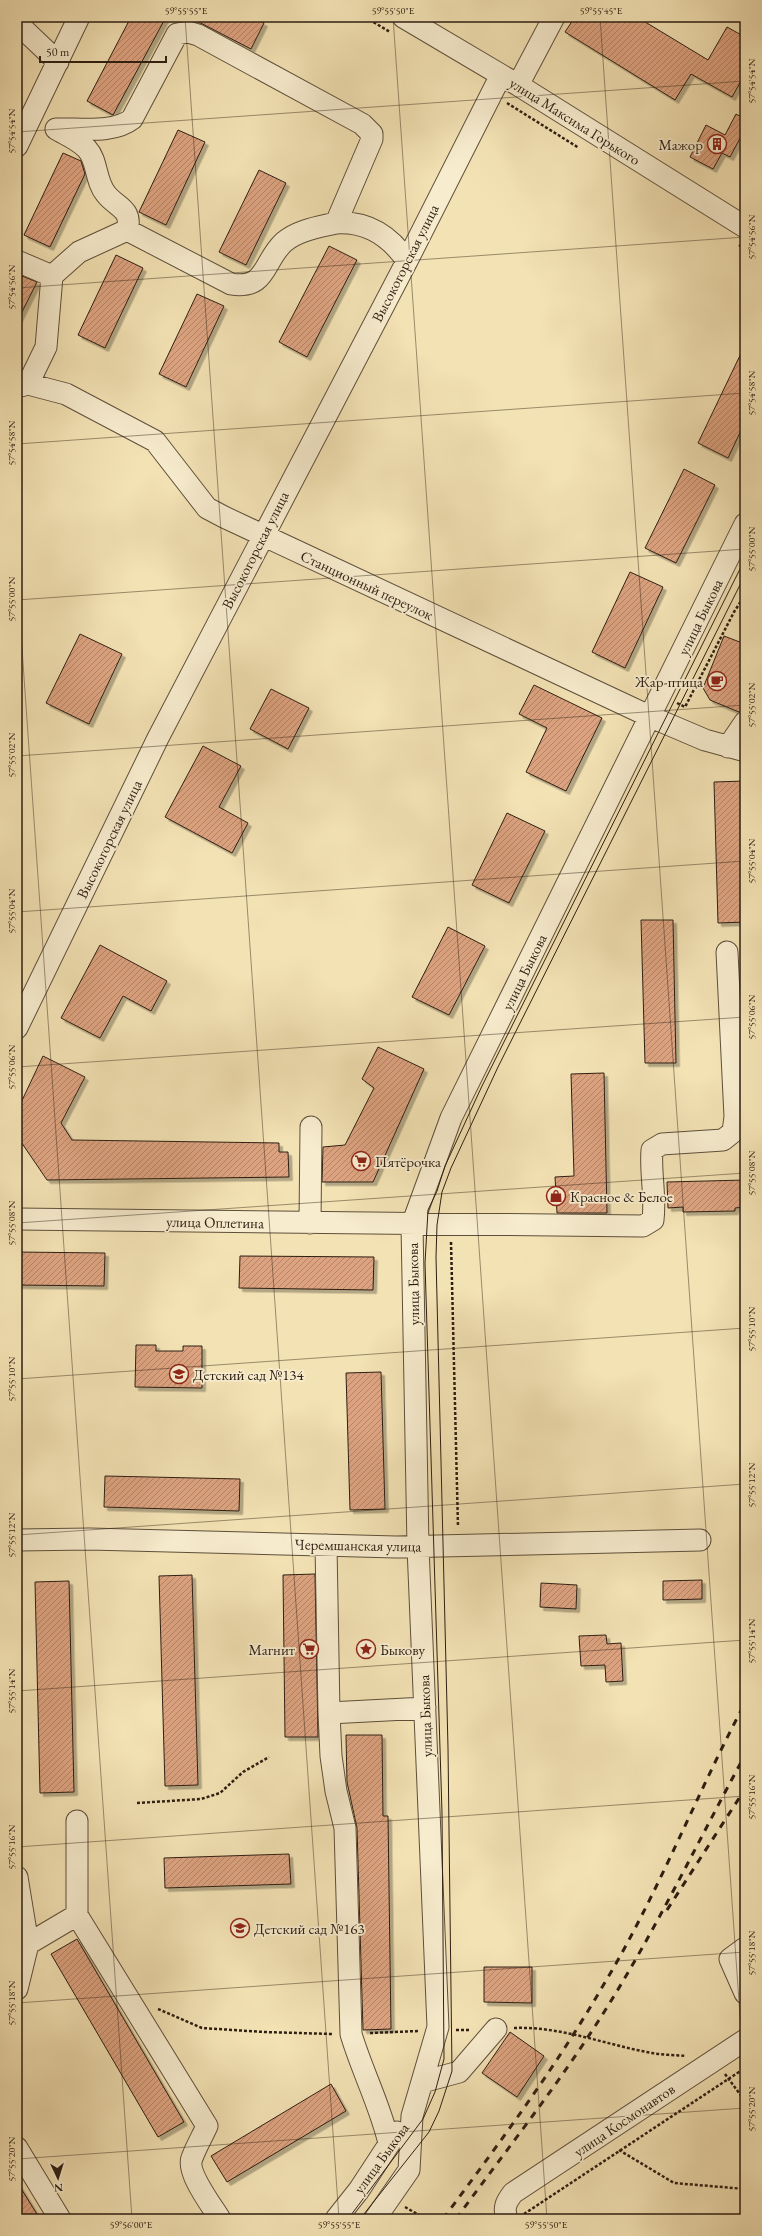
<svg xmlns="http://www.w3.org/2000/svg" width="762" height="2236" viewBox="0 0 762 2236" font-family="'EB Garamond',serif">
<defs>
<pattern id="building-hatch" width="6" height="6" patternUnits="userSpaceOnUse"><rect width="6" height="6" fill="#dda380"/><path d="M-1 1l2-2M0 6l6-6M5 7l2-2" fill="none" stroke="#b48467"/></pattern>
<filter id="shadow"><feDropShadow dx="3.5" dy="3.5" stdDeviation="0" flood-color="#0004"/></filter>
</defs>
<rect width="100%" height="100%" fill="#f3e2b4"/>
<filter id="stains"><feTurbulence type="fractalNoise" baseFrequency=".005" numOctaves="4"/><feColorMatrix values="0 0 0 0 .2 0 0 0 0 .09 0 0 0 0 .02 0 0 0 .5 -.17"/></filter>
<radialGradient id="worn" r=".72"><stop offset=".6" stop-color="#630" stop-opacity="0"/><stop offset="1" stop-color="#630" stop-opacity=".3"/></radialGradient>
<path fill="url(#building-hatch)" stroke="#2d1e12" filter="url(#shadow)" d="M131,17H166L113,115L87,101Z
M189,17H252L264,23L251,49Z
M575,17H637L708,60L727,27L745,37V74L732,97L691,74L675,100L565,32Z
M736,114L745,119V129L730,157L722,153L713,169L690,157L706,125L725,135Z
M178,130L205,142L166,225L139,212Z
M63,153L81,161L85,174L50,247L24,235Z
M259,170L286,183L246,265L219,252Z
M329,246L357,260L307,357L279,342Z
M116,255L143,268L105,348L78,335Z
M17,274L37,282L17,322Z
M197,294L224,306L186,387L159,374Z
M745,345V422L728,458L698,443Z
M684,469L715,485L676,563L645,548Z
M630,572L663,587L625,668L592,652Z
M80,634L122,654L89,724L46,703Z
M724,636L745,644V705L743,711L739,712L710,700L703,688Z
M534,685L602,718L566,791L526,772L547,728L519,714Z
M271,689L309,708L288,749L250,729Z
M203,746L241,766L219,807L248,823L232,853L165,817Z
M745,781V922L718,923L714,782Z
M507,813L545,831L509,903L472,885Z
M641,920H673L676,1063H645Z
M448,927L485,946L449,1015L412,997Z
M100,945L167,981L151,1011L123,996L100,1038L61,1018Z
M378,1047L424,1069L373,1182H322L323,1147L345,1145L374,1088L362,1079Z
M43,1056L85,1077L61,1123L72,1140L279,1143V1152H288L289,1177L47,1180L17,1136V1111Z
M604,1073L607,1213H557L555,1177L574,1176L571,1074Z
M745,1180V1207L735,1208V1211L683,1212V1207L668,1208L667,1182Z
M17,1252L105,1253L104,1286L17,1285Z
M240,1256L374,1257L373,1290L239,1288Z
M136,1345H156V1351H183V1346H202V1388L135,1387Z
M381,1372L385,1509L350,1510L346,1373Z
M105,1476L240,1479L239,1511L104,1507Z
M315,1574L318,1737H285L283,1575Z
M192,1575L198,1785L165,1786L159,1576Z
M702,1580V1599L663,1600V1581Z
M69,1581L74,1792L40,1793L35,1582Z
M541,1583L577,1585L576,1609L540,1607Z
M606,1635L607,1644L621,1643L623,1681L606,1682L605,1665L581,1666L579,1636Z
M346,1735H382L383,1816H388L391,2029L363,2030L357,1828L347,1782Z
M289,1854L291,1884L165,1888L164,1858Z
M77,1939L184,2122L158,2137L51,1954Z
M484,1967H532V2003L484,2002Z
M510,2032L544,2056L517,2097L482,2073Z
M331,2084L346,2111L227,2182L211,2156Z
M17,2182L40,2219H17Z"/>
<g fill="none" stroke-linecap="round" stroke-linejoin="round">
<g stroke="#5e4f3a" stroke-width="23">
<path id="minor" d="M403,17L518,85L745,227
M17,23L58,62
M518,85L554,17
M17,146L79,17
M336,223C367,221 390,236 407,261
M17,261L52,276
M28,384L46,347L52,276L79,252L127,230C133,209 117,208 106,194C95,181 98,161 87,149C79,140 66,135 56,129C80,128 113,134 132,119L177,34L188,32L198,35L362,124L372,134V139L336,223C319,227 298,230 284,242C263,261 267,290 231,284L127,230
M17,387L28,384L66,394L155,441L207,508L224,517L651,717L705,740L745,751
M728,747L745,722
M17,1028L158,738L407,261L501,75
M17,1219L643,1226L653,1220C656,1196 650,1173 652,1150L662,1144L723,1140L733,1132L735,1117L727,952
M310,1223L311,1127
M17,1540L90,1539L396,1547L700,1540
M326,1545L329,1713
M77,1821V1915
M17,1877L28,1944L17,1989
M28,1944L77,1915L207,2126C202,2137 196,2147 192,2158C186,2172 212,2206 220,2219
M745,1948L730,1959L745,1993
M422,2082L459,2072L496,2029
M389,2143C380,2105 362,2071 351,2034L345,1828L336,1791L331,1756L329,1713L425,1708
M17,2148L60,2219
M336,2219L359,2190L397,2132
M375,2219L409,2170L412,2116L438,2027L418,1547L412,1225L451,1118L745,524
M507,2219C503,2208 506,2202 513,2193L745,2040"/>
</g>
<path stroke="#2d1e12" stroke-width="2.5" stroke-dasharray="3 2" stroke-linecap="butt" d="M365,17L390,32
M507,103L579,148
M739,245L745,249
M677,703L685,707L734,612L745,595
M451,1242L458,1527
M137,1803L201,1799L220,1793L243,1772L269,1757
M158,2009L202,2028L264,2032L333,2034
M514,2028C561,2026 606,2045 652,2053C663,2055 675,2055 686,2056
M456,2030H471
M370,2033L419,2031
M725,2074L745,2101
M619,2150L674,2183L745,2189
M405,2207L426,2219
M524,2214L745,2068"/>
<use href="#minor" stroke="#f7ecce" stroke-width="21"/>
<path stroke="#2d1e12" stroke-width="1" d="M348,2219L423,2119L435,2092L444,2059L442,1813L425,1263L428,1210L437,1191L445,1166L482,1086L745,559
M360,2219L429,2132L439,2111L452,2071L448,1748L436,1257L437,1225L442,1192L451,1168L498,1067L745,575"/>
<path stroke="#2d1e12" stroke-width="3" stroke-dasharray="7 7" stroke-linecap="butt" d="M667,1910L745,1789
M443,2219C500,2142 556,2067 604,1984C658,1894 696,1795 745,1703
M456,2219C504,2153 555,2089 599,2020C653,1936 697,1843 745,1755"/>
</g>
<path fill="none" stroke="#2d1e12" stroke-width="1" stroke-opacity="0.45" d="M185,17L339,2219M393,17L547,2219M600,17L745,2087M17,132L745,81M17,288L745,237M17,444L745,393M17,577L132,2219M17,600L745,549M17,756L745,705M17,912L745,861M17,1067L745,1017M17,1223L745,1173M17,1379L745,1328M17,1535L745,1484M17,1691L745,1640M17,1847L745,1796M17,2003L745,1952M17,2159L745,2108"/>
<defs>
<g id="building-ring" transform="scale(1)"><circle r="9.5" fill="#f7ecce" stroke="#8f2418" stroke-width="1.5"/><path d="M-4-6H4V6H1V3H-1V6H-4ZM-2.5-4.3h1.7v1.8h-1.7ZM.8-4.3h1.7v1.8H.8ZM-2.5-1h1.7V.8h-1.7ZM.8-1h1.7V.8H.8Z" fill="#8f2418"/></g>
<g id="cafe-ring" transform="scale(1)"><circle r="9.5" fill="#f7ecce" stroke="#8f2418" stroke-width="1.5"/><path d="M-5.5-4.5H6V0H3Q3 3.5 0 3.5H-2.5Q-5.5 3.5-5.5 0ZM3-3.2v2h1.7v-2ZM-6 4.5H4V6H-6Z" fill="#8f2418"/></g>
<g id="supermarket-ring" transform="scale(1)"><circle r="9.5" fill="#f7ecce" stroke="#8f2418" stroke-width="1.5"/><path d="M-6-5.5h2.5l.6 2H6L4.5 2H-2.5L-4.4-4H-6ZM-1.5 3.2a1.3 1.3 0 1 0 .1 0ZM3 3.2a1.3 1.3 0 1 0 .1 0Z" fill="#8f2418"/></g>
<g id="shop-ring" transform="scale(1)"><circle r="9.5" fill="#f7ecce" stroke="#8f2418" stroke-width="1.5"/><path d="M-5-2.5h2.3a2.7 3.5 0 0 1 5.4 0H5L5.5 6h-11ZM-1.5-2.5h3a1.5 2.3 0 0 0-3 0Z" fill="#8f2418"/></g>
<g id="school-ring" transform="scale(1)"><circle r="9.5" fill="#f7ecce" stroke="#8f2418" stroke-width="1.5"/><path d="M0-5L7-2L0 1L-7-2ZM-4 1L0 2.5L4 1V4Q0 6-4 4Z" fill="#8f2418"/></g>
<g id="sight-ring" transform="scale(1)"><circle r="9.5" fill="#f7ecce" stroke="#8f2418" stroke-width="1.5"/><path d="M0-6L1.8-2.2L6-1.7L2.9 1.2L3.7 5.4L0 3.3L-3.7 5.4L-2.9 1.2L-6-1.7L-1.8-2.2Z" fill="#8f2418"/></g>
</defs>
<g fill-rule="evenodd">
<use href="#building-ring" x="717" y="144"/>
<use href="#cafe-ring" x="717" y="681"/>
<use href="#supermarket-ring" x="361" y="1161"/>
<use href="#shop-ring" x="556" y="1196"/>
<use href="#school-ring" x="179" y="1374"/>
<use href="#supermarket-ring" x="309" y="1649"/>
<use href="#sight-ring" x="366" y="1649"/>
<use href="#school-ring" x="240" y="1928"/>
</g>
<g text-anchor="middle" dominant-baseline="central" stroke-width="3.5" stroke-linejoin="round" paint-order="stroke">
<g font-size="15" fill="#2d1e12" stroke="#f7ecce">
<text transform="translate(575 121) rotate(32)">улица Максима Горького</text>
<text transform="translate(405 263) rotate(-63)">Высокогорская улица</text>
<text transform="translate(255 550) rotate(-63)">Высокогорская улица</text>
<text transform="translate(367 585) rotate(25)">Станционный переулок</text>
<text transform="translate(700 617) rotate(-64)">улица Быкова</text>
<text transform="translate(109 839) rotate(-64)">Высокогорская улица</text>
<text transform="translate(524 972) rotate(-64)">улица Быкова</text>
<text transform="translate(215 1222) rotate(1)">улица Оплетина</text>
<text transform="translate(413 1284) rotate(-91)">улица Быкова</text>
<text transform="translate(358 1545) rotate(1)">Черемшанская улица</text>
<text transform="translate(425 1716) rotate(-92)">улица Быкова</text>
<text transform="translate(624 2120) rotate(-34)">улица Космонавтов</text>
<text transform="translate(381 2158) rotate(-54)">улица Быкова</text>
</g>
<g font-size="15" fill="#2d1e12" stroke="#f7ecce" text-anchor="start">
<text x="703" y="144" text-anchor="end">Мажор</text>
<text x="703" y="681" text-anchor="end">Жар-птица</text>
<text x="375" y="1161">Пятёрочка</text>
<text x="570" y="1196">Красное &amp; Белое</text>
<text x="193" y="1374">Детский сад №134</text>
<text x="295" y="1649" text-anchor="end">Магнит</text>
<text x="380" y="1649">Быкову</text>
<text x="254" y="1928">Детский сад №163</text>
</g>
</g>
<rect width="762" height="2236" fill="none" stroke="#f3e2b4" stroke-width="44"/>
<g transform="translate(58 2178) rotate(176)" stroke="#f7ecce" stroke-width="3" paint-order="stroke">
<path d="M0-3L7 15L0 10L-7 15Z" fill="#2d1e12"/>
<text y="-6" font-size="11" font-weight="bold" text-anchor="middle" fill="#2d1e12">N</text>
</g>
<path d="M40 56v6h126v-6" fill="none" stroke="#2d1e12" stroke-width="2"/>
<text x="46" y="56" font-size="12" fill="#2d1e12" stroke="#f7ecce" stroke-width="3" paint-order="stroke">50 m</text>
<rect x="22" y="22" width="718" height="2192" fill="none" stroke="#2d1e12" stroke-width="1.5"/>
<g font-size="10" text-anchor="middle" fill="#2d1e12">
<text x="186" y="14">59°55'55"E</text>
<text x="393" y="14">59°55'50"E</text>
<text x="601" y="14">59°55'45"E</text>
<text transform="translate(751 81) rotate(-90)" y="4">57°54'54"N</text>
<text transform="translate(11 131) rotate(-90)" y="4">57°54'54"N</text>
<text transform="translate(751 237) rotate(-90)" y="4">57°54'56"N</text>
<text transform="translate(11 287) rotate(-90)" y="4">57°54'56"N</text>
<text transform="translate(751 393) rotate(-90)" y="4">57°54'58"N</text>
<text transform="translate(11 443) rotate(-90)" y="4">57°54'58"N</text>
<text transform="translate(751 549) rotate(-90)" y="4">57°55'00"N</text>
<text transform="translate(11 599) rotate(-90)" y="4">57°55'00"N</text>
<text transform="translate(751 705) rotate(-90)" y="4">57°55'02"N</text>
<text transform="translate(11 755) rotate(-90)" y="4">57°55'02"N</text>
<text transform="translate(751 861) rotate(-90)" y="4">57°55'04"N</text>
<text transform="translate(11 911) rotate(-90)" y="4">57°55'04"N</text>
<text transform="translate(751 1017) rotate(-90)" y="4">57°55'06"N</text>
<text transform="translate(11 1067) rotate(-90)" y="4">57°55'06"N</text>
<text transform="translate(751 1173) rotate(-90)" y="4">57°55'08"N</text>
<text transform="translate(11 1223) rotate(-90)" y="4">57°55'08"N</text>
<text transform="translate(751 1329) rotate(-90)" y="4">57°55'10"N</text>
<text transform="translate(11 1379) rotate(-90)" y="4">57°55'10"N</text>
<text transform="translate(751 1485) rotate(-90)" y="4">57°55'12"N</text>
<text transform="translate(11 1535) rotate(-90)" y="4">57°55'12"N</text>
<text transform="translate(751 1641) rotate(-90)" y="4">57°55'14"N</text>
<text transform="translate(11 1691) rotate(-90)" y="4">57°55'14"N</text>
<text transform="translate(751 1797) rotate(-90)" y="4">57°55'16"N</text>
<text transform="translate(11 1847) rotate(-90)" y="4">57°55'16"N</text>
<text transform="translate(751 1953) rotate(-90)" y="4">57°55'18"N</text>
<text transform="translate(11 2003) rotate(-90)" y="4">57°55'18"N</text>
<text transform="translate(751 2109) rotate(-90)" y="4">57°55'20"N</text>
<text transform="translate(11 2159) rotate(-90)" y="4">57°55'20"N</text>
<text x="131" y="2228">59°56'00"E</text>
<text x="339" y="2228">59°55'55"E</text>
<text x="546" y="2228">59°55'50"E</text>
</g>
<rect width="100%" height="100%" filter="url(#stains)"/>
<rect width="100%" height="100%" fill="url(#worn)"/>
</svg>
